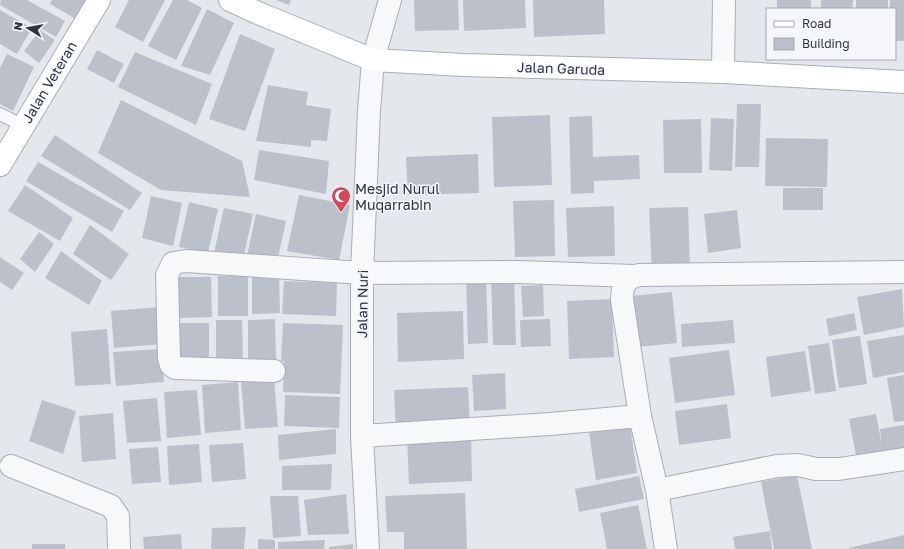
<svg xmlns="http://www.w3.org/2000/svg" width="904" height="549" viewBox="0 0 904 549" font-family="'Golos Text',sans-serif">
<rect width="100%" height="100%" fill="#e4e7ec"/>
<path fill="#bbc0ca" d="M1,0H27L65,21L56,37L0,5Z
M52,0H86L76,19L50,4Z
M129,0H165L143,42L115,27Z
M173,0H187L202,8L176,60L148,46Z
M276,0H291L289,5Z
M414,0H458L459,30L415,31Z
M463,0H525L526,28L464,31Z
M533,0H604L605,34L534,37Z
M777,0H811V9H777Z
M821,0H853L852,9H821Z
M856,0H888V9H856Z
M890,0H904V41H895V9H890Z
M207,9L234,23L210,75L181,66Z
M0,10L32,28L17,54L0,44Z
M40,30L55,40L39,63L24,51Z
M240,34L275,49L245,131L209,119Z
M97,50L124,64L114,83L87,69Z
M135,52L212,84L196,125L118,87Z
M7,54L34,67L13,111L0,104V68Z
M268,85L308,92L306,105L331,109L327,141L311,140V147L256,141Z
M121,100L242,161L250,197L161,190L98,153Z
M737,104H761L759,167H735Z
M550,115L552,185L494,187L492,117Z
M592,116L593,157L639,155L640,179L594,181V193L571,194L569,117Z
M711,118L734,119L732,171L709,170Z
M701,119L702,173H664L663,120Z
M55,135L142,193L130,210L41,156Z
M766,138L828,139L827,187L765,186Z
M259,150L329,161L326,194L254,180Z
M478,154L479,193L408,195L406,157Z
M38,162L124,211L112,232L26,181Z
M25,185L73,218L60,241L8,211Z
M783,188H823V210H783Z
M299,195L350,205L339,260L287,251Z
M151,196L182,203L173,246L142,238Z
M554,200L555,256L515,257L513,201Z
M189,202L218,209L208,253L179,247Z
M614,206L615,256L568,257L566,208Z
M688,207L690,270L652,271L649,208Z
M224,208L253,214L243,259L214,253Z
M737,210L741,248L708,253L704,214Z
M256,214L286,221L277,262L247,256Z
M90,225L129,254L111,280L73,254Z
M39,232L54,244L35,272L20,259Z
M61,251L102,281L89,305L45,278Z
M0,257L24,273L12,290L0,282Z
M252,275H279L280,313L252,314Z
M218,276H248V316H218Z
M486,276L488,343L468,344L466,277Z
M177,277H211L212,317L178,318Z
M491,277H514L516,345H493Z
M284,281L337,283L336,316L282,314Z
M543,285L544,316L523,317L521,286Z
M902,289L904,327L864,335L857,297Z
M672,292L677,343L636,347L631,296Z
M612,299L614,357L569,359L567,301Z
M160,307L162,344L114,348L111,311Z
M463,311L464,359L398,362L397,313Z
M854,313L857,330L829,336L826,319Z
M275,319L276,360H248V320Z
M550,319L551,346L521,347L520,320Z
M216,320H242L243,362H216Z
M733,320L735,343L682,347L681,324Z
M178,323H209V363L178,364Z
M283,323L343,325L340,394L283,392L284,361H281Z
M107,329L111,384L75,386L71,332Z
M904,335V372L873,378L867,341Z
M860,336L867,384L839,388L832,340Z
M829,343L836,391L815,394L808,346Z
M161,349L164,382L116,386L113,352Z
M729,350L735,395L675,403L669,358Z
M805,351L811,391L771,397L766,357Z
M505,373L506,409L474,411L472,375Z
M904,375V421L894,422L887,378Z
M274,378L278,427L245,429L241,381Z
M238,382L241,430L205,433L202,385Z
M468,387L470,427L396,430L394,390Z
M197,390L201,435L167,438L164,392Z
M285,395L340,397L339,428L284,426Z
M157,398L161,441L127,443L123,401Z
M42,400L76,411L63,454L29,441Z
M727,404L731,438L679,445L675,411Z
M113,413L116,459L82,462L79,416Z
M876,414L882,446L880,429L904,425V452L857,460L849,419Z
M630,425L637,473L596,480L589,432Z
M336,429V454L279,460L278,435Z
M471,435L472,481L409,484L407,437Z
M243,443L246,479L212,482L209,445Z
M199,444L202,482L169,485L167,446Z
M158,447L161,482L132,484L129,449Z
M332,464L331,490H282V466Z
M797,475L812,549H774L761,482Z
M639,476L644,499L579,512L575,489Z
M465,493L467,549H404V532H387L385,496Z
M346,494L349,534L308,535L304,500Z
M270,496H298L301,536L273,538Z
M638,505L647,549H607L600,513Z
M246,527L244,549H211L212,528Z
M770,531L772,549H735L733,537Z
M181,534L182,549H144L143,537Z
M904,535V549H849V548Z
M258,539L275,540V549H258Z
M325,540L324,549H278V542Z
M32,544H65V549H32Z
M353,544V549H329V547Z"/>
<g fill="none" stroke-linecap="round" stroke-linejoin="round">
<g stroke="#a9aeb7" stroke-width="14">
<path id="lane" d="M0,114L22,125"/>
</g>
<g stroke="#a9aeb7" stroke-width="24">
<path id="street" d="M723,72L724,0
M274,371L175,368L171,365L169,358L167,275L173,263L186,261L362,273L519,272L634,276
M362,436L550,424L640,416
M11,466L111,506L118,516L119,549
M657,490L777,466L798,465L816,469H839L904,459
M368,549L362,436V273L369,111L373,60L390,0
M666,549L657,490L640,416L622,300C622,286 625,277 640,275L904,272"/>
</g>
<g stroke="#a9aeb7" stroke-width="24">
<path id="secondary" d="M230,0L258,13L373,60L463,65L723,72L904,82
M0,165L99,0"/>
</g>
<use href="#lane" stroke="#f7f8fa" stroke-width="12"/>
<use href="#street" stroke="#f7f8fa" stroke-width="22"/>
<use href="#secondary" stroke="#fff" stroke-width="22"/>
</g>
<defs>
<g id="mosque-pin" transform="scale(1)"><path d="M0 17L-7.5 6A9.5 9.5 0 1 1 7.5 6Z" fill="#d1495b" stroke="#f4f6f9"/><path d="M3.5-4.9A6 6 0 1 0 3.5 4.9A5 5 0 1 1 3.5-4.9Z" fill="#fff"/></g>
</defs>
<g fill-rule="evenodd">
<use href="#mosque-pin" x="341" y="196"/>
</g>
<g text-anchor="middle" dominant-baseline="central" stroke-width="3" stroke-linejoin="round" paint-order="stroke">
<g font-size="14" fill="#2b3445" stroke="#f4f6f9">
<text transform="translate(561 68) rotate(2)">Jalan Garuda</text>
<text transform="translate(49 82) rotate(-59)">Jalan Veteran</text>
<text transform="translate(362 304) rotate(-89)">Jalan Nuri</text>
</g>
<g font-size="14" fill="#2b3445" stroke="#f4f6f9" text-anchor="start">
<text x="355" y="188">Mesjid Nurul<tspan x="355" dy="16">Muqarrabin</tspan></text>
</g>
</g>
<rect x="766" y="8" width="130" height="52" fill="#f4f6f9" stroke="#a4a8b1"/>
<rect x="774" y="21" width="20" height="6" fill="#ffffff" stroke="#a4a8b1"/>
<text x="802" y="28" font-size="12" fill="#2b3445">Road</text>
<rect x="774" y="38" width="20" height="12" fill="#bbc0ca" stroke="#a4a8b1"/>
<text x="802" y="48" font-size="12" fill="#2b3445">Building</text>
<g transform="translate(28 28) rotate(281)" stroke="#f4f6f9" stroke-width="3" paint-order="stroke">
<path d="M0-3L7 15L0 10L-7 15Z" fill="#2b3445"/>
<text y="-6" font-size="11" font-weight="bold" text-anchor="middle" fill="#2b3445">N</text>
</g>
</svg>
